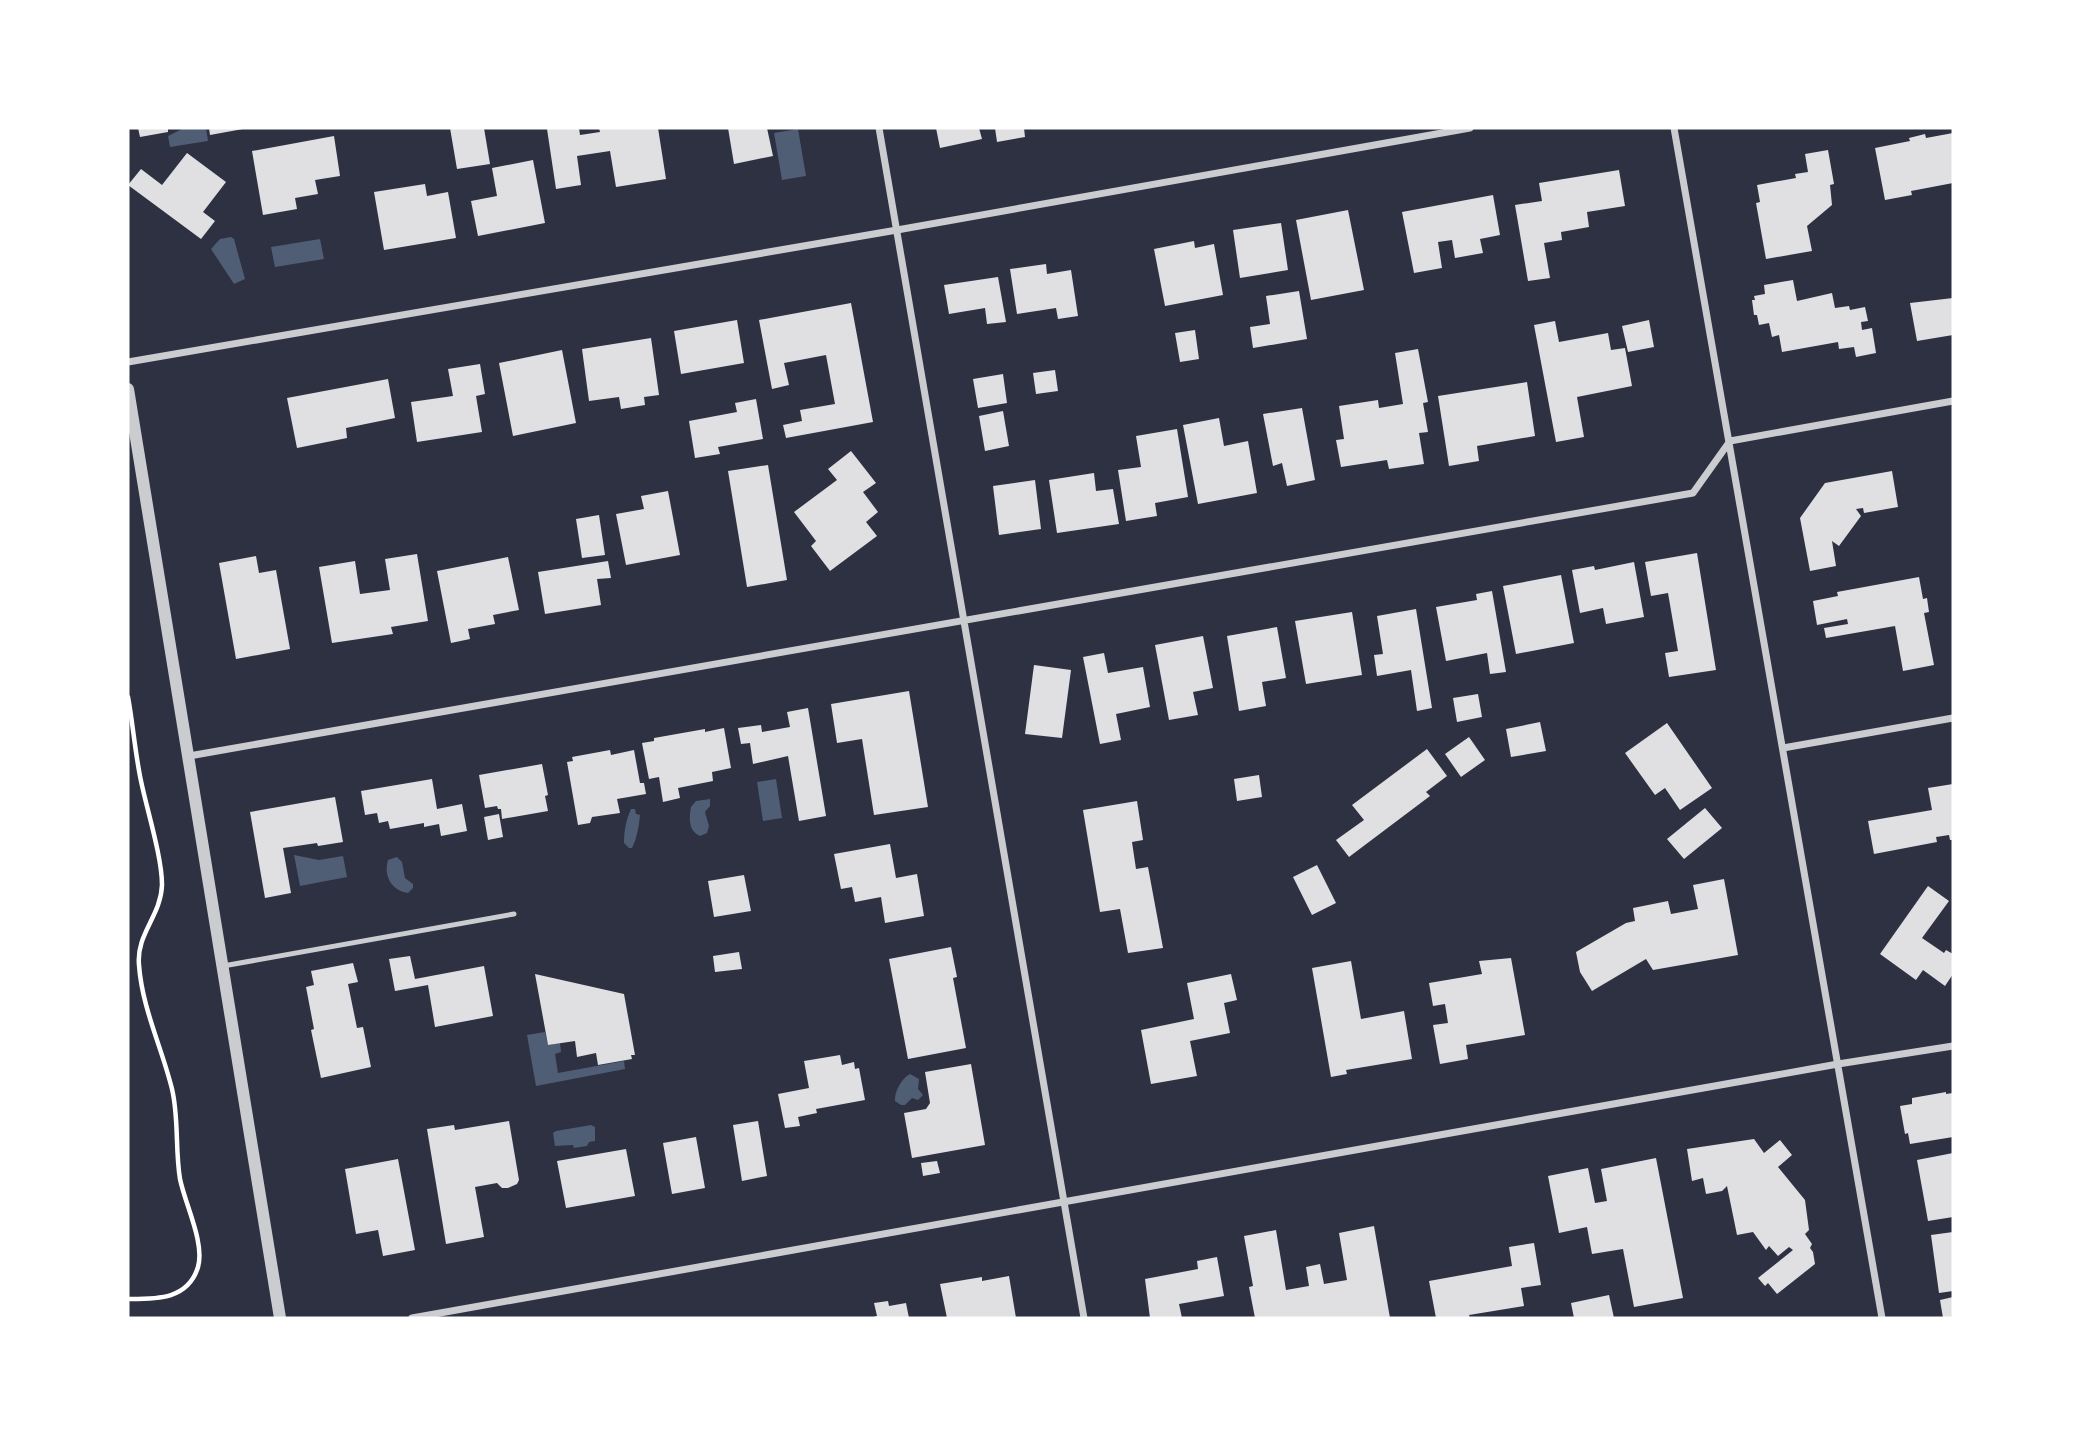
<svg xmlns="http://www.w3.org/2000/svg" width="2081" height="1446" viewBox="0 0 2081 1446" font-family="'Titillium Web',sans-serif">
<rect width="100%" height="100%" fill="#2d3142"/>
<path fill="#4f5d75" d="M184,128H206L208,141L170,147L168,136Z
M798,129L806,176L782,180L774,133Z
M231,237L234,239L245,279L234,284L211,249L220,239Z
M320,239L324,259L275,267L271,247Z
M776,779L782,818L763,821L757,782Z
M710,799V806L705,812L709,826L707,833L700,836C688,831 689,818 691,807L696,801Z
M631,809H635L636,814L640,815C639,826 637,838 632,848H629L624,843C624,831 626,820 631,809Z
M294,855L319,860L343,856L347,877L300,886Z
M397,857L402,862L405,878L413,884V888L408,893C392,891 383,876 388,860Z
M545,1032L548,1045L560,1043L561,1052L555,1054L558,1073L624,1061L625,1069L536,1086L527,1035Z
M910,1074L919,1079L918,1089L923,1095L918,1100L912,1098L905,1105H901L895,1101C894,1092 902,1078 910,1074Z
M591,1125L595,1127V1141L589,1142L587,1146L574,1148L573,1145L555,1146L553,1133L556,1131Z"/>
<path fill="#e0e0e3" d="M138,128H168V132L140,137Z
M209,128H242L243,129L210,135Z
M450,128H484L490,164L457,169Z
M579,128L580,135L600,132L599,128H658L666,179L616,187L610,151L577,156L581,185L556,189L547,129Z
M728,128H767L773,156L734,164Z
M936,128H979L982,139L940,148Z
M995,128H1024L1025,137L997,142Z
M1953,133V183L1911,191L1912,195L1885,200L1875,148L1910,141L1909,138L1925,134L1926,138Z
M334,136L340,176L315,180L318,194L295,198L297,209L263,215L252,151Z
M1828,150L1834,184L1830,185L1832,205L1807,226L1812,251L1766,259L1756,203L1760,202L1757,185L1796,178L1795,174L1808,172L1805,154Z
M187,153L226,182L203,212L215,221L201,239L128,185L141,169L162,185Z
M533,160L545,223L478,236L471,201L497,196L492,168Z
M1619,170L1625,206L1587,212L1589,227L1561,232L1562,240L1544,243L1550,278L1528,281L1515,205L1542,201L1539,183Z
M425,184L427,196L448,192L456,238L384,250L374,192Z
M1493,195L1500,235L1480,239L1483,253L1455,258L1452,240L1438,242L1442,268L1414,273L1402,212Z
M1348,210L1364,290L1311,300L1296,220Z
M1281,223L1288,270L1240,278L1233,230Z
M1194,241L1195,248L1214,244L1223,295L1165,306L1154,249Z
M1046,264L1047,274L1071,270L1078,316L1058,319L1056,308L1017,314L1010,269Z
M998,277L1006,322L987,324L985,308L949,314L944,285Z
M1793,280L1797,301L1832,293L1835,308L1849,306L1850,310L1865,307L1868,321L1861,322L1862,330L1872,328L1876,353L1856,357L1854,347L1839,349L1838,342L1782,352L1779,335L1772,337L1769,323L1759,325L1757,315H1754L1752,300H1755L1754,296L1765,294L1764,285Z
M1299,291L1307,339L1253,348L1250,327L1270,324L1266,296Z
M1953,298V335L1917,341L1910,303Z
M851,303L873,422L786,438L783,425L802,421L800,410L835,404L826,355L784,363L789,385L772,389L759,320Z
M737,320L744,363L681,374L674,331Z
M1649,320L1654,347L1628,352L1622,326Z
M1555,321L1559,342L1608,333L1611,350L1625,348L1632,386L1577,397L1584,437L1556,442L1534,325Z
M1195,330L1199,359L1180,362L1175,333Z
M651,338L659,395L644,397L645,405L621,409L619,397L589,401L582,349Z
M1418,349L1428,402L1423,403L1428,432L1419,433L1424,464L1389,469L1387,460L1341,467L1336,440L1344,439L1339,406L1378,400L1379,408L1403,404L1395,353Z
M562,350L576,423L513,436L499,363Z
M480,364L485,394L476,396L482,432L417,442L411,402L453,396L448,369Z
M1055,370L1058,391L1036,394L1033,373Z
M1003,374L1007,403L978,408L973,379Z
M388,379L395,418L346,428L347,438L297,448L287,398Z
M1527,382L1535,436L1477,446L1479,461L1449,466L1438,396Z
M756,399L763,439L718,447L720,454L695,458L689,421L737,412L735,403Z
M1302,408L1315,480L1287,486L1282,463L1273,466L1263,414Z
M1003,411L1009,446L985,451L979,416Z
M1219,418L1224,446L1248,441L1257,493L1198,504L1183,425Z
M1177,429L1188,497L1155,503L1157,516L1126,521L1118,470L1141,467L1136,436Z
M851,451L876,483L863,492L878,512L866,522L877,536L830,571L811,546L816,541L794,512L837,480L828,469Z
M768,465L787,580L747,587L728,471Z
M1892,471L1898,507L1864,513L1863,508L1856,509L1861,516L1839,546L1832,541L1836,566L1810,571L1800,518L1825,483Z
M1094,473L1096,491L1113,489L1119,524L1057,533L1049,480Z
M1035,480L1041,529L999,535L993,486Z
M668,491L680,555L626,565L616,514L644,509L641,496Z
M599,515L605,555L582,558L576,519Z
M1697,553L1716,670L1669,677L1665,653L1678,651L1668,593L1651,596L1645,562Z
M417,554L428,621L391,627L393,634L332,643L319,567L355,561L360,594L390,590L385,559Z
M256,556L259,573L276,570L290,649L236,659L219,563Z
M508,557L519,610L493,615L495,624L468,629L470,639L451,643L437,571Z
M608,561L611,578L597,579L601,605L545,614L538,572Z
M1634,562L1644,617L1606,624L1603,608L1580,613L1572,570L1594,566L1595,570Z
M1561,575L1574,643L1516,654L1503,586Z
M1919,577L1923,599L1927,598L1929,612L1924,613L1934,665L1903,671L1895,626L1826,638L1824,628L1848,624L1847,619L1817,625L1813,601L1838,596L1837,592Z
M1492,591L1506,672L1490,674L1487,653L1446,661L1436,607L1477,600L1476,594Z
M1416,609L1432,708L1417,711L1411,670L1377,676L1374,655L1383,654L1377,616Z
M1352,612L1362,675L1306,684L1295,621Z
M1277,627L1286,678L1262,682L1266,706L1239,711L1227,636Z
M1203,636L1213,688L1193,692L1198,715L1169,720L1155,645Z
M1104,653L1108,673L1143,667L1150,707L1116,714L1121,740L1100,744L1083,657Z
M1034,665L1071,670L1062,738L1025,734Z
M909,691L928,807L874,815L862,739L837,743L831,704Z
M1478,694L1482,717L1457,722L1453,698Z
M808,708L826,816L799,821L788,756L753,764L750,743L741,744L738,728L761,725L762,732L790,727L787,712Z
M1540,722L1546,751L1511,757L1506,729Z
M1667,723L1712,788L1680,810L1665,788L1655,795L1625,753Z
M724,728L731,768L712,772L713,781L678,788L680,798L663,802L659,777L649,779L642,743L654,741V738L705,729V732Z
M1469,737L1485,760L1461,777L1445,754Z
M1427,749L1447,776L1426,792L1430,796L1349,857L1336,840L1364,820L1352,805Z
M610,750L611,755L634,750L640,783H644L646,794L617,799L620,813L592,817L590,823L578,825L567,762L573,761L572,757Z
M542,764L548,795L545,796L548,811L502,819L501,809H498L497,806L485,808L479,775Z
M1259,775L1262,797L1237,801L1234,779Z
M432,779L437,809L462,804L467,831L441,836L439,824L424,827V823L390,829L388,821L379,823L377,813L365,815L361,791Z
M1953,784V840H1950L1949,835L1936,837L1937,842L1874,854L1868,821L1932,810L1928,788Z
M335,797L343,842L318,846L317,843L283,848L291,893L265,898L250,812Z
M1137,801L1143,840L1132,842L1136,869L1148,867L1163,948L1128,953L1120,909L1100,912L1083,810Z
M1705,808L1722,828L1684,859L1667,839Z
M499,814L503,837L488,840L484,817Z
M890,844L896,878L917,874L924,916L885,923L881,897L855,902L852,887L841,889L834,854Z
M1317,865L1336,903L1312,915L1293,877Z
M744,875L751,911L714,917L708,881Z
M1724,879L1738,955L1653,970L1646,959L1592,991L1580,972L1576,952L1626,923L1635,921L1633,908L1668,901L1671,914L1698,909L1693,885Z
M1928,886L1949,901L1922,938L1944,953L1946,950L1953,954V974L1945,986L1923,970L1916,980L1880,954Z
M951,947L957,977L953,978L966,1048L908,1059L889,959Z
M739,952L742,969L715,972L713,956Z
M410,956L415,979L484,966L493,1016L435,1027L428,985L395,991L389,959Z
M1511,958L1525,1035L1466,1045L1468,1059L1440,1064L1433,1025L1448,1023L1445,1004L1433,1006L1429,983L1482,974L1479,961Z
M1351,961L1361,1019L1404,1011L1412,1059L1346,1070L1347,1074L1331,1077L1312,968Z
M353,963L358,982L348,984L357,1028L363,1027L371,1067L321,1078L311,1030L314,1029L306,987L314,985L311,971Z
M535,974L624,994L635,1055H631L632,1059L598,1065L596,1053L577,1057L575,1041L548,1045Z
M1231,974L1237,1000L1224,1003L1230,1033L1190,1041L1197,1076L1151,1084L1141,1030L1194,1019L1187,983Z
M840,1055L842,1065L854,1062L855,1069L859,1068L865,1100L816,1109L817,1113L798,1117L800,1126L785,1128L778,1094L809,1088L804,1061Z
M971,1064L985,1145L912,1158L904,1113L926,1109L930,1103L925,1072Z
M1946,1092V1094L1953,1093V1137L1910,1144L1908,1133L1905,1134L1900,1106L1912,1104V1098Z
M509,1121L519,1180L517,1184L508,1188H502L497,1183L475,1187L484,1237L446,1244L427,1129L454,1125L455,1130Z
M758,1121L767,1176L742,1181L733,1125Z
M696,1137L705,1188L672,1194L663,1143Z
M1754,1139L1764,1153L1780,1140L1792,1155L1778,1167L1805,1200L1809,1230L1805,1234L1812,1244L1810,1248L1813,1252L1815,1264L1777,1294L1768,1283L1765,1286L1758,1278L1793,1250L1789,1247L1778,1256L1769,1246L1766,1250L1753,1232L1737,1235L1727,1186L1722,1191L1706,1194L1703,1178L1692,1181L1687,1149Z
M626,1149L635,1196L566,1208L557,1161Z
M1953,1153V1217L1928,1221L1917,1160Z
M1656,1158L1683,1298L1634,1307L1623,1249L1592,1254L1587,1227L1559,1233L1548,1176L1588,1168L1595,1203L1607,1201L1601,1169Z
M398,1159L415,1250L383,1256L378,1230L356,1234L345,1169Z
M937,1161L940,1173L923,1176L921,1163Z
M1374,1226L1390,1318H1255L1249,1287L1253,1286L1244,1236L1276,1230L1286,1290L1309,1286L1306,1267L1320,1264L1324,1284L1347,1280L1339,1233Z
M1953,1232V1291L1939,1293L1931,1235Z
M1534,1243L1541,1285L1521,1288L1524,1306L1469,1315L1470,1318H1436L1429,1281L1512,1266L1509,1247Z
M1217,1257L1224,1296L1179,1304L1182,1318H1150L1145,1279L1198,1269L1197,1261Z
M1009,1276L1016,1318H947L940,1284L982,1277V1281Z
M1609,1295L1614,1318H1574L1571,1303Z
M1953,1297V1318H1943L1940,1300Z
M888,1301L889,1306L906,1303L909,1318H870L877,1316L874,1303Z"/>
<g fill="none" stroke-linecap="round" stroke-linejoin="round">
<path stroke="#fff" stroke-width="4.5" d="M128,697C133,724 135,753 141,781C147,810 162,857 162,885C161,916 136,934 139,965C142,1008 162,1048 172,1089C179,1118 175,1149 180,1179C185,1204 205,1243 198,1267C188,1300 156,1299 128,1299"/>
<path stroke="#caccd0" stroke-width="5" d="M223,966L514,914"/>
<path stroke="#caccd0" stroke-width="7" d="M879,128L1084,1318
M1674,128L1882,1318
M128,362L897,230L1470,128
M1783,748L1953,718
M189,756L1693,493L1730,441L1953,401
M412,1318L1838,1064L1953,1046"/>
<path stroke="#caccd0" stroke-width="12" d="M128,389L280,1318"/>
</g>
<rect width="2081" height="1446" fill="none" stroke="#ffffff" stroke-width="259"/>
</svg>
